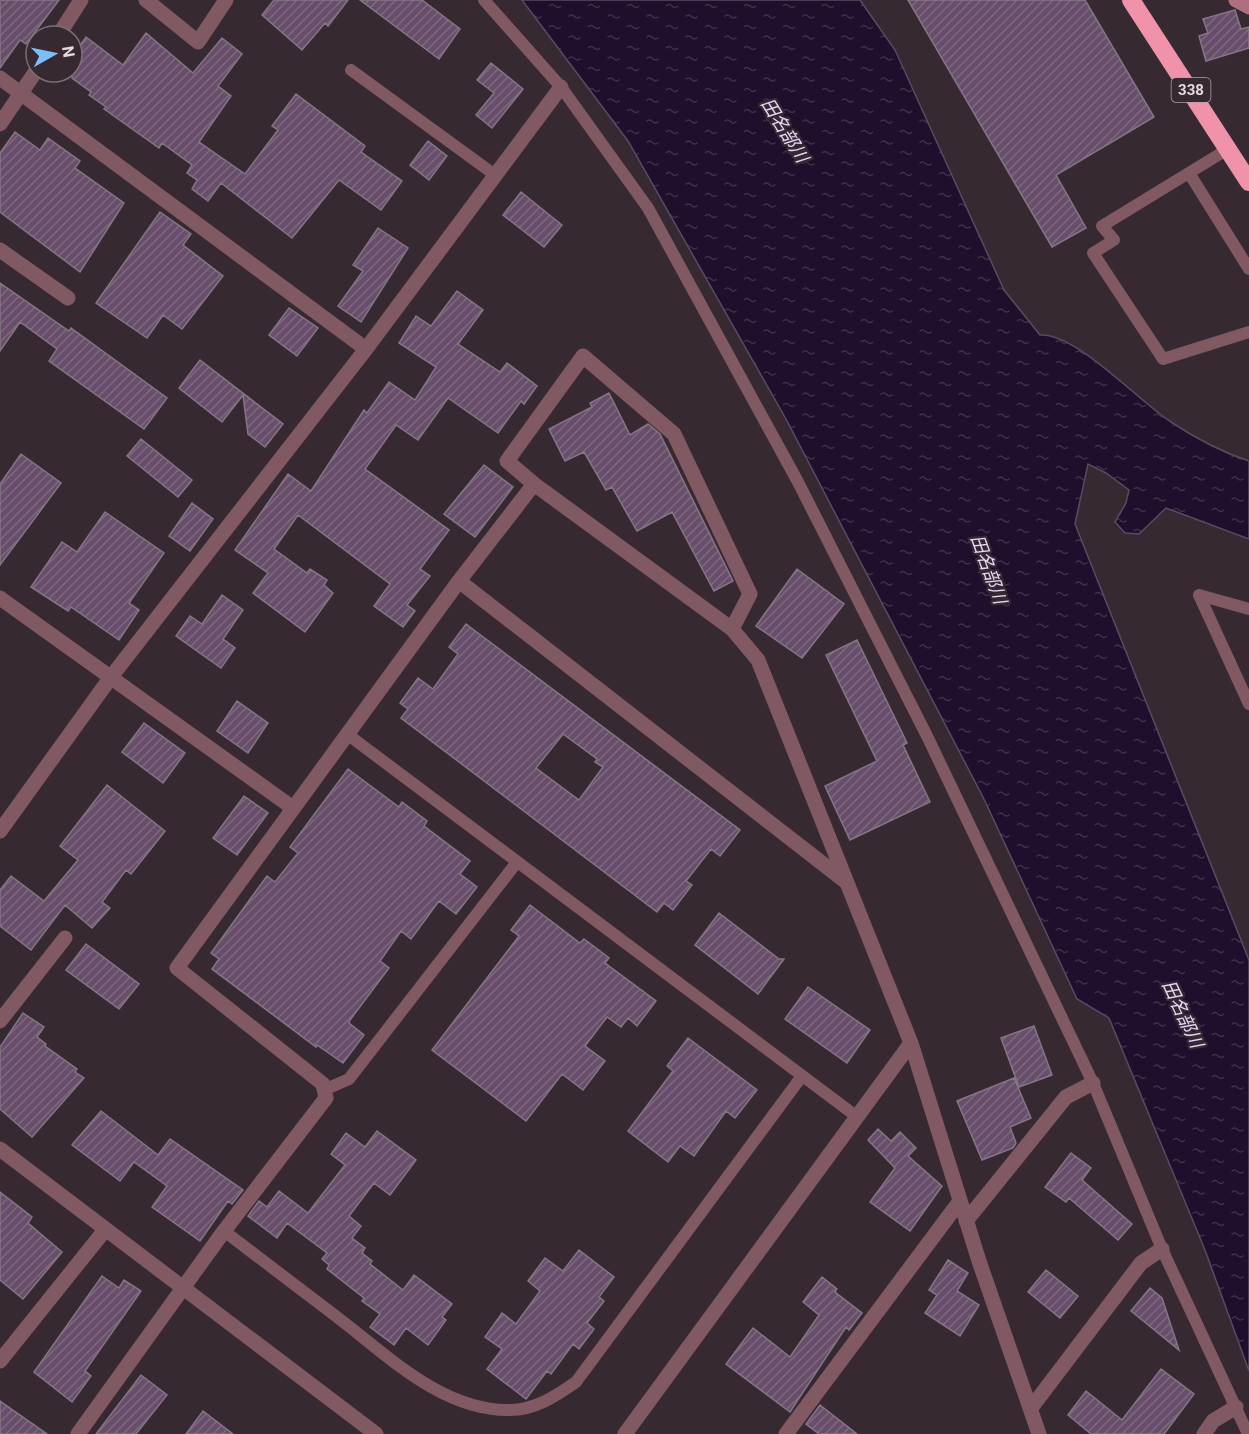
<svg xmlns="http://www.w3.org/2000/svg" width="1249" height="1434" viewBox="0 0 1249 1434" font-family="Roboto,'Noto Sans JP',sans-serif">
<defs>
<pattern id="water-ripples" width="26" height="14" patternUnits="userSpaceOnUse" patternTransform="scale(1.5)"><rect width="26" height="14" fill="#1e0f2c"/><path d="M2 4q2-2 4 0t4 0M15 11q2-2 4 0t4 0" fill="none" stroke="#3f314a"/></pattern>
<pattern id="building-hatch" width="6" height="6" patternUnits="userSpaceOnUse" patternTransform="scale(1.5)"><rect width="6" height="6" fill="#694e6b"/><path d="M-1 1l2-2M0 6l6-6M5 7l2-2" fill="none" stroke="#7e6780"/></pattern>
</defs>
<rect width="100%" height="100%" fill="#372931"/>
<path fill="url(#water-ripples)" stroke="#594c61" stroke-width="1.5" d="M522,0H860L895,50L1004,290L1040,335C1077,333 1138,401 1171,422C1195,438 1222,452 1249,461V539L1166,508L1139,534L1125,533L1115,522L1126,503L1129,490L1106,473L1088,464L1075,524L1249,960V1371L1205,1250L1109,1018L1077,999L984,799L786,419L628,141Z"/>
<path fill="url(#building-hatch)" stroke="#847785" stroke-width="1.5" fill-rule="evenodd" d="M0,0H59L26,44L20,40L0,68Z
M274,0H348L328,26L325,23L302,50L262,15Z
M360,0H422L460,29L439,59Z
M908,0H1085L1154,117L1056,175L1086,228L1052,247Z
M1235,10L1241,29L1249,27V48L1206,61L1199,36L1208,33L1203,19Z
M146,33L193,73L222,38L242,54L218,86L231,96L199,142L245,174L278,130L272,126L296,94L365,146L361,152L402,181L381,210L339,180L292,238L221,183L208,201L192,189L197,180L187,173L192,165L162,143L159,148L104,109L106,107L89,95L91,92L72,78V57L86,37L123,65Z
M491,63L523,89L492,128L476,115L494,93L477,80Z
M15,132L40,150L48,138L80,161L75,168L124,203L80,272L0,212V153Z
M428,141L447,156L429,180L410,165Z
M521,192L562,225L544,247L503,215Z
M160,212L191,234L183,245L223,276L182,329L163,315L147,338L96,303Z
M378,228L408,248L361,322L338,306L363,271L353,265Z
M0,283L69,331L71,328L167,398L144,429L49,361L57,349L20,322L0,351Z
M457,291L483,310L458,344L500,372L507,363L537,386L524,404L521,401L498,433L448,398L418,440L396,425L365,469L449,530L420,569L430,576L407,605L415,611L403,627L374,606L390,584L298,515L274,549L307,573L310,569L327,580L324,585L333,593L305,632L253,593L268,573L235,550L288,474L311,491L364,410L367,413L389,382L415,400L436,367L399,343L416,316L431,326Z
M289,308L318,328L297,356L269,335Z
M200,360L283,424L265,447L248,434L243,395L222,422L179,388Z
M609,393L630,435L648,424L660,434L733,581L714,591L672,512L637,531L612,487L606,490L584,452L565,461L549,429L592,407L590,403Z
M141,439L192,480L178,497L127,456Z
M21,454L61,483L0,565V484Z
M484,465L513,487L475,537L444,514Z
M192,503L213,519L190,551L169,536Z
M105,512L164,553L129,603L139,610L119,640L71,607L68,611L31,587L62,542L77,552Z
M797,569L844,604L802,658L756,626Z
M222,595L243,610L223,639L235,648L221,668L176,636L190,616L202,624Z
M466,624L740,830L720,856L711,849L686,881L692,885L673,910L664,903L657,912L401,718L408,709L400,703L418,678L433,689L458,654L449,647ZM563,734L597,759L595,762L603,767L579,800L536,768Z
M857,640L907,743L903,745L930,802L850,840L825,786L877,761L826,655Z
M237,701L268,723L248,753L217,731Z
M144,723L185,753L163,783L122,752Z
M348,769L399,807L402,802L427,821L424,826L470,861L460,874L477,887L456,914L439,901L411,939L401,931L380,961L389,968L350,1020L349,1023L364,1035L343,1063L317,1045L316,1047L212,969L219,959L211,953L267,876L275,882L298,853L290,847Z
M107,785L165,831L131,874L126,870L102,902L110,908L92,928L65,905L31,950L0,926V890L11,876L44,901L78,860L60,846Z
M244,796L268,813L237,855L213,838Z
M530,905L580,943L584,939L609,958L605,963L656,1001L637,1026L628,1018L621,1027L607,1017L585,1046L605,1061L583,1090L562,1074L526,1121L432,1050L519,936L511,930Z
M719,913L779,959H784L758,994L695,945Z
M86,944L139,984L119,1009L66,970Z
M808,987L870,1030L847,1063L785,1019Z
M23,1013L44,1027L37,1037L46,1044L45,1046L77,1069L75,1072L84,1078L32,1137L0,1109V1047Z
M1034,1026L1052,1075L1019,1087L1001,1038Z
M688,1038L757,1090L735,1118L726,1111L694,1156L680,1146L668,1162L628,1131L673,1071L667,1066Z
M1014,1078L1031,1118L1010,1127L1016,1143L1013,1148L982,1160L957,1101Z
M101,1111L158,1155L170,1139L243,1190L232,1204L228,1201L200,1241L152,1207L167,1186L134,1162L120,1181L72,1145Z
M878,1129L891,1141L900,1132L916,1148L908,1156L942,1186L910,1231L870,1202L895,1168L868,1140Z
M377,1131L416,1160L390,1195L374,1183L349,1216L361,1226L352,1238L365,1248L362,1253L372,1261L370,1264L403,1290L414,1275L452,1304L442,1317L446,1320L428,1345L406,1328L394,1345L370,1327L380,1314L362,1301L364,1298L327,1269L329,1265L322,1259L327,1253L287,1223L277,1238L248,1216L259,1201L267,1207L279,1191L308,1213L345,1165L331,1154L346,1133L365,1147Z
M1071,1153L1091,1168L1082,1180L1132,1224L1118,1240L1069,1198L1066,1202L1045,1187Z
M0,1192L32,1217L28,1223L62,1252L23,1299L0,1280Z
M579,1250L614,1277L599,1297L604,1301L587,1323L594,1329L579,1349L573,1344L551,1374L547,1371L526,1399L487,1369L502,1349L485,1337L502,1313L516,1324L540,1291L528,1281L545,1258L563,1271Z
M948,1260L968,1273L957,1291L979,1305L960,1336L925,1313L937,1295L929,1290Z
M1046,1270L1078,1296L1060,1318L1028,1292Z
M102,1276L119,1288L124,1280L141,1291L85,1371L91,1376L72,1402L34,1372Z
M822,1277L837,1289L835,1292L862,1313L849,1330L846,1327L790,1412L726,1364L753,1328L790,1357L819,1315L803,1302Z
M1150,1288L1162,1298L1179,1350L1131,1311Z
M1161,1369L1194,1394L1164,1434H1091L1068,1415L1086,1391L1122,1420Z
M141,1375L167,1395L136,1434H96Z
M0,1401L47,1434H0Z
M820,1405L857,1434H819L806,1424Z
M203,1411L233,1434H186Z"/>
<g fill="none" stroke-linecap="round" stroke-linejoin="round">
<path stroke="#805963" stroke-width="12" d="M484,0L561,87L648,208L798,482L927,736L1093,1083L1162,1249L1248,1434
M351,70L495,175
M1228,149L1102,226L1114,240L1093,253L1163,359L1249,332
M1189,173L1249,269
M1199,595L1249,704
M1199,595L1249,609
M347,734L856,1116
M324,1090L349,1079L517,862
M224,1231C262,1260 299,1288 337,1317C387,1355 442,1411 510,1410C535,1410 556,1396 576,1382L802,1076"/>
<path stroke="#805963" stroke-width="15" d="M146,0L198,42L226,0
M58,36L81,0
M0,78L366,349
M0,124L36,71
M0,250L68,298
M534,484L507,461L583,356L674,434L750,594L732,629
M459,581L845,881
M0,598L293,808
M0,831L111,677L366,349L561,87
M0,1021L65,938
M0,1149L376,1434
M966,1221L1066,1097L1093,1083
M0,1361L105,1230
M1031,1408L1141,1263L1162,1249
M78,1434L224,1231L326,1098L323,1084L177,968L459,581L534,484L732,629L758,660L911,1043L979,1261L1039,1434
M625,1434L911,1043
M786,1434L960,1201
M1204,1434L1213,1421L1236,1407"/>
<path stroke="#ae7080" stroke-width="15" d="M1236,0L1249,7"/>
<path stroke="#f192ab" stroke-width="18" d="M1131,0L1249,182"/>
</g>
<g text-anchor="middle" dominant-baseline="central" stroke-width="4.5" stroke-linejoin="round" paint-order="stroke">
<rect fill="#372931" stroke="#afa4aa" stroke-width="1.5" x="1171.5" y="78" width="39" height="24" rx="4.5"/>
<g font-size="15" font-weight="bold" fill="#e3d9de">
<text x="1191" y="90">338</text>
</g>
<g font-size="18" font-style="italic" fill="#e7d8fd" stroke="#372931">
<text transform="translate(785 130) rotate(58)">田名部川</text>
<text transform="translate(989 569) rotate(70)">田名部川</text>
<text transform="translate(1183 1014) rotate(65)">田名部川</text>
</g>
</g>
<g transform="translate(54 54) rotate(81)"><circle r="28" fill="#372931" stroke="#7c6f76" stroke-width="1.5"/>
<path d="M0-4.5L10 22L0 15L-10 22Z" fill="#7bbef8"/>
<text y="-9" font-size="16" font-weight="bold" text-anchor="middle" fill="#e3d9de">N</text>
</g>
</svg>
